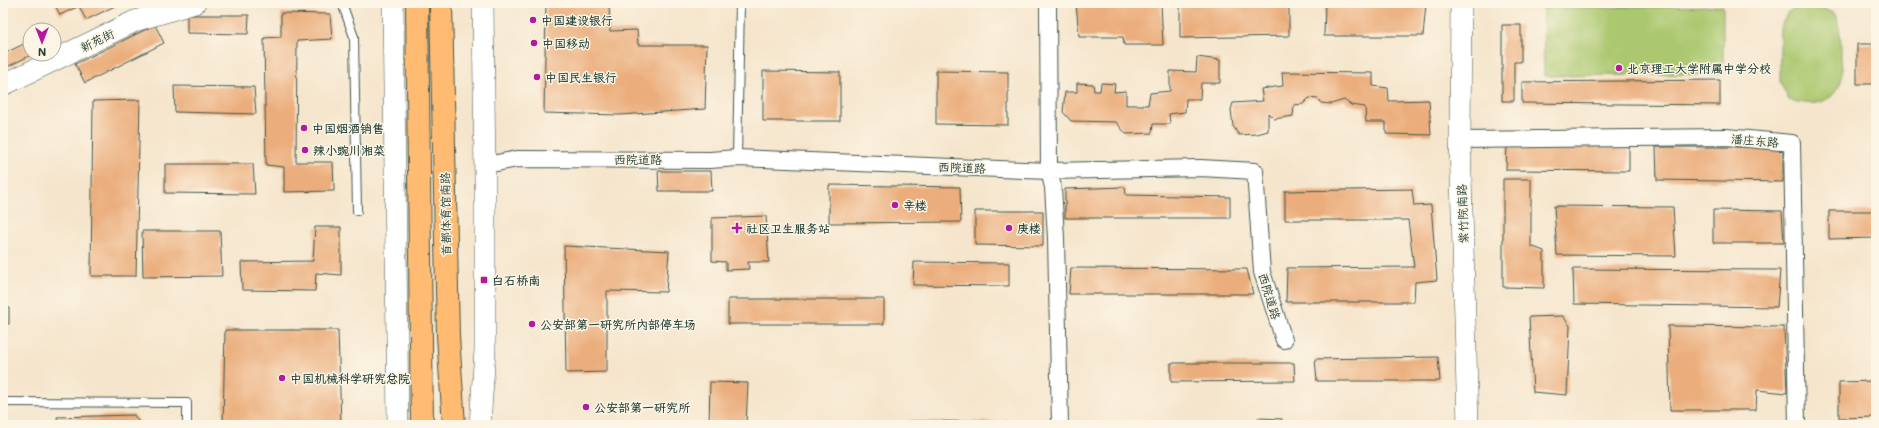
<svg xmlns="http://www.w3.org/2000/svg" width="1879" height="428" viewBox="0 0 1879 428" font-family="Mali,'LXGW WenKai TC',sans-serif">
<rect width="100%" height="100%" fill="#fcf5e5"/>
<filter id="ink" filterUnits="userSpaceOnUse"><feTurbulence type="fractalNoise" baseFrequency=".025" numOctaves="2"/><feDisplacementMap in="SourceGraphic" scale="8" xChannelSelector="R" yChannelSelector="G"/><feConvolveMatrix kernelMatrix="1 2 1 2 8 2 1 2 1" color-interpolation-filters="sRGB"/></filter>
<filter id="wash" filterUnits="userSpaceOnUse"><feTurbulence type="fractalNoise" baseFrequency=".012" numOctaves="4" result="noise"/><feDisplacementMap in="SourceGraphic" scale="16" xChannelSelector="R" yChannelSelector="G"/><feGaussianBlur stdDeviation="0.9" result="paint"/><feColorMatrix in="noise" values="0 0 0 0 0 0 0 0 0 0 0 0 0 0 0 0 0 1.4 0 .05"/><feComposite in="paint" operator="in"/></filter>
<g filter="url(#wash)">
<rect width="100%" height="100%" fill="#f5e5cc"/>
<path fill="#abc86f" stroke="#658252" d="M1723,6V74L1544,76L1543,8Z
M1802,7H1819L1835,14C1841,30 1841,40 1841,56C1841,64 1844,75 1841,81C1832,106 1811,106 1789,100L1780,82V28L1788,12Z"/>
<g id="blocks">
<path fill="#ebad7c" d="M54,3H121L86,20L79,6L60,15Z
M546,3H609L610,31L637,30L638,45H707L705,109L620,115L544,113Z
M1076,3H1161L1163,45H1124L1123,37H1079Z
M1180,3H1289V36L1180,38Z
M1325,3L1426,4L1423,36H1324Z
M281,13L330,14L332,39L297,41L296,162H333L334,191L284,192V167L266,165L264,38L281,37Z
M187,15H249L248,34L187,33Z
M155,25L164,43L85,83L75,64Z
M1502,25H1521V62H1514V101H1502Z
M30,41V54H33L3,69V54Z
M1857,44H1876V84H1857Z
M1197,57L1220,60V83H1201L1200,99H1186L1185,112L1169,114L1170,124H1153L1152,133L1126,134L1116,122L1071,121L1063,112L1065,92H1077V83L1093,84L1094,91H1100L1101,83L1115,84L1114,92L1126,91V105H1148L1150,93L1170,91V71L1196,72Z
M763,71L840,72V121H763Z
M936,71L1008,72V125L936,124Z
M1282,72L1373,73V86L1388,88L1389,101L1429,100L1431,135L1386,134V122H1366L1365,107L1351,105L1344,100L1331,104L1321,103L1318,99L1309,98L1303,104L1294,105L1293,116L1274,119L1268,113V131L1257,134L1239,135L1233,126L1231,110L1233,103L1263,101L1261,89L1283,86Z
M1720,80V105L1522,103V82Z
M174,86L254,87L256,114L175,112Z
M140,100L136,276H91L93,101Z
M1507,145L1629,146V171L1506,170Z
M1656,147H1783V182L1657,180Z
M165,164H253L255,194L165,193Z
M658,171H711L712,191H659Z
M1503,179H1531V246L1544,251V288L1503,287Z
M829,185L960,187L961,222L829,223Z
M1125,187L1126,195L1230,197V218H1065V189Z
M1412,189L1414,206L1431,205L1437,280L1415,282L1414,302H1286L1287,268L1414,267L1408,220H1285V191Z
M1554,206L1673,207L1676,256L1557,255Z
M1713,210L1782,211L1784,243H1713Z
M975,211H1043V246L975,245Z
M1829,211H1876V238L1829,239Z
M766,216L769,262H748L749,269L726,270V262L712,261V218Z
M315,227H341V275L316,273L315,291L242,290L241,262L313,261Z
M142,231H220L222,276L143,277Z
M564,246L669,251L666,292L607,291V372L566,373Z
M914,262L1009,263V286L913,285Z
M1071,268L1247,269L1253,294H1069Z
M1573,269L1780,270L1777,307L1574,304Z
M728,299H884V324H728Z
M3,307H9V324H3Z
M1563,316L1570,326L1567,395L1533,392L1529,317Z
M1668,326L1784,327L1787,393L1757,390L1756,410H1670Z
M225,330H338L341,425H223Z
M1438,357L1440,381H1317L1315,359Z
M1171,363H1294L1295,381L1171,382Z
M1876,381V417L1839,418V382Z
M710,382L748,383L746,425H709Z
M134,415L141,425H58L57,417Z
M1258,418L1282,419V425H1259Z
M908,421L1007,422V425H908Z"/>
</g>
</g>
<g filter="url(#ink)">
<use href="#blocks" fill-opacity="0" stroke="#3f564b" stroke-width="1"/>
<g fill="none" stroke-linecap="round" stroke-linejoin="round">
<g stroke="#3f564b" stroke-width="10">
<path id="service" d="M342,3L354,37L357,211
M737,158L740,3
M3,402L187,403V425"/>
</g>
<g stroke="#3f564b" stroke-width="18">
<path id="minor" d="M1048,3L1049,171L1053,187L1056,238L1060,425
M1460,140L1726,137L1792,143L1797,425
M497,163L517,159L710,160L737,158L1049,171L1200,168L1255,171L1262,272L1284,340"/>
</g>
<g stroke="#3f564b" stroke-width="22">
<path id="tertiary" d="M393,3L398,425
M1461,3L1460,140L1468,425
M3,85L135,21L195,3
M480,425L485,350V181L483,3"/>
</g>
<g stroke="#3f564b" stroke-width="24">
<path id="primary" d="M417,3L422,425
M441,3L448,336L454,425"/>
</g>
<use href="#service" stroke="#fff" stroke-width="8"/>
<use href="#minor" stroke="#fff" stroke-width="16"/>
<use href="#tertiary" stroke="#fff" stroke-width="21"/>
<use href="#primary" stroke="#ffbb71" stroke-width="22"/>
</g>
</g>
<g fill="#b5179e" stroke="#fcf5e5" stroke-width="1.5">
<circle cx="533" cy="20" r="4"/>
<circle cx="534" cy="43" r="4"/>
<circle cx="1619" cy="68" r="4"/>
<circle cx="537" cy="77" r="4"/>
<circle cx="304" cy="128" r="4"/>
<circle cx="305" cy="150" r="4"/>
<circle cx="895" cy="205" r="4"/>
<path d="M735 222h4v4h4v4h-4v4h-4v-4h-4v-4h4z"/>
<circle cx="1009" cy="228" r="4"/>
<rect x="480" y="276" width="8" height="8" rx="2"/>
<circle cx="532" cy="324" r="4"/>
<circle cx="282" cy="378" r="4"/>
<circle cx="586" cy="407" r="4"/>
</g>
<g text-anchor="middle" dominant-baseline="central" stroke-width="3" stroke-linejoin="round" paint-order="stroke">
<g font-size="12" font-weight="bold" fill="#1f3d34" stroke="#fcf5e5" text-anchor="start">
<text x="541" y="20">中国建设银行</text>
<text x="542" y="43">中国移动</text>
<text x="1627" y="68">北京理工大学附属中学分校</text>
<text x="545" y="77">中国民生银行</text>
<text x="312" y="128">中国烟酒销售</text>
<text x="313" y="150">辣小豌川湘菜</text>
<text x="903" y="205">辛楼</text>
<text x="746" y="228">社区卫生服务站</text>
<text x="1017" y="228">庚楼</text>
<text x="492" y="280">白石桥南</text>
<text x="540" y="324">公安部第一研究所内部停车场</text>
<text x="290" y="378">中国机械科学研究总院</text>
<text x="594" y="407">公安部第一研究所</text>
</g>
<g font-size="12" fill="#1f3d34" stroke="#fcf5e5">
<text transform="translate(97 40) rotate(-26)">新苑街</text>
<text transform="translate(1755 140) rotate(5)">潘庄东路</text>
<text x="638" y="159">西院道路</text>
<text transform="translate(962 167) rotate(2)">西院道路</text>
<text transform="translate(445 214) rotate(-91)">首都体育馆南路</text>
<text transform="translate(1462 214) rotate(-92)">紫竹院南路</text>
<text transform="translate(1270 296) rotate(73)">西院道路</text>
</g>
</g>
<rect width="1879" height="428" fill="none" stroke="#fcf5e5" stroke-width="16"/>
<g transform="translate(42 42) rotate(180)"><circle r="19" fill="#fcf5e5" stroke="#a4ab9e"/>
<path d="M0-3L7 15L0 10L-7 15Z" fill="#b5179e"/>
<text y="-6" font-size="11" font-weight="bold" text-anchor="middle" fill="#1f3d34">N</text>
</g>
</svg>
